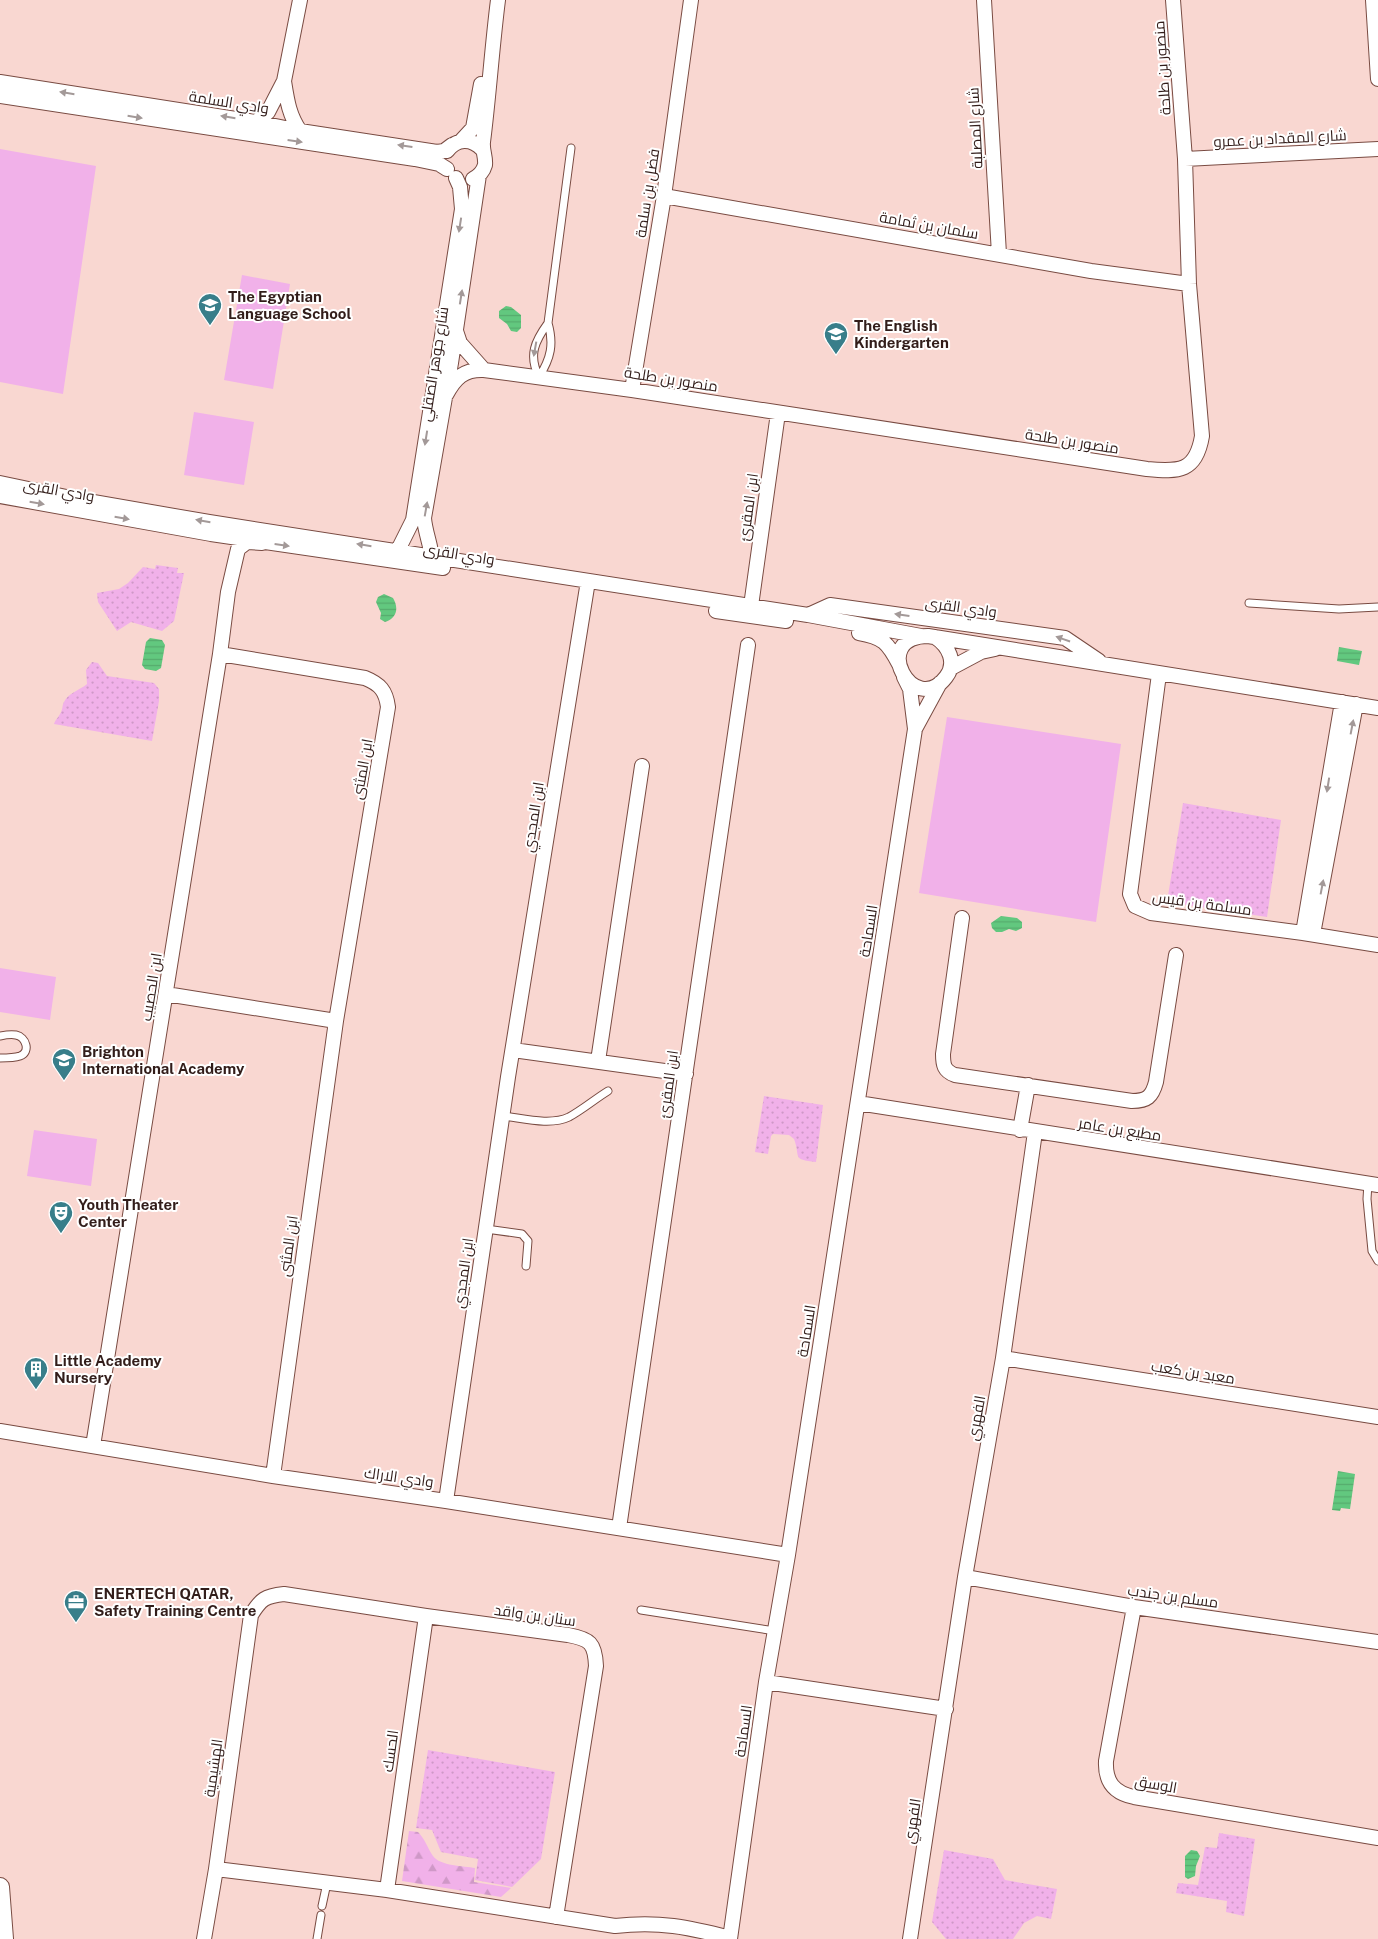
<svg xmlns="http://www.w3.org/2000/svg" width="1378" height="1939" viewBox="0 0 1378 1939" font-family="'Public Sans',Cairo,sans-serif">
<defs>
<pattern id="forest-firs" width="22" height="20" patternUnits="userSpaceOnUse" patternTransform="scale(1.25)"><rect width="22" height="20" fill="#f1b1e9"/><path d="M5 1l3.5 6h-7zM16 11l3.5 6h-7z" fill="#cf98c7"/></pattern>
<pattern id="park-dots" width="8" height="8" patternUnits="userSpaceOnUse" patternTransform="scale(1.25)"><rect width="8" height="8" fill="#f1b1e9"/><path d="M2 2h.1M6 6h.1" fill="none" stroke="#cf98c7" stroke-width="1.8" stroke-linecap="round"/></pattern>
<pattern id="water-rules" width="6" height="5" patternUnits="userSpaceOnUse" patternTransform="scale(1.25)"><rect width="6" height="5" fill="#62c87f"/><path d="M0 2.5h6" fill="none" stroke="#56ab6d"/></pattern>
</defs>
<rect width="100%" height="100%" fill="#f9d7d1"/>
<path fill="#f1b1e9" d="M0,149L96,166L63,394L0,382Z
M242,275L290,284L273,389L224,380Z
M194,412L254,422L244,485L184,475Z
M947,717L1121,744L1096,922L919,893Z
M0,968L56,977L50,1020L0,1012Z
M34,1130L97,1139L91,1186L27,1176Z"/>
<path fill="url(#forest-firs)" d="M409,1831L418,1832C425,1839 427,1847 433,1856C440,1866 464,1866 475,1868L474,1882L511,1888L501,1897L402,1881Z"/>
<path fill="url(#park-dots)" d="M156,565L178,568L177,573H184L174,621L162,631L131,622L117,631L98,602L97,593L119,589L128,583L143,567L155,569Z
M92,662L98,663L107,676L154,683L159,689V701L152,741L54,724C55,720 58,718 60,714C63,710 62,705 64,702C68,693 80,690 87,684L86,670Z
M1183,803L1281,820L1267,917L1167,902Z
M764,1096L823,1105L816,1162C791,1159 801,1158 794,1139L789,1135L773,1134L771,1136L768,1154L755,1152Z
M428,1750L555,1772L541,1859L512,1887L475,1880L478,1859L441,1852L432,1830L416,1828Z
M1219,1833L1255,1839L1244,1916L1226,1912L1227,1901L1176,1893L1178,1883L1198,1885L1205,1847L1217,1848Z
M944,1850L993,1859L1005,1880L1057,1889L1051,1919L1037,1916L1024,1923L1013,1939H946L932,1922Z"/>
<path fill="url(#water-rules)" d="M506,306L511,307L521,315V328L517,332L511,331L507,324L499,318V311Z
M384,594L393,598C399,608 397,618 385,622L380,619L381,613L376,602L378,597Z
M150,638L162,640L165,645L161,668L156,671L145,669L142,665L146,642Z
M1339,647L1362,651L1359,665L1337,661Z
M1001,916L1017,918L1022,922V928L1016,931L1009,929L1002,932H996L992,928L991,923Z
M1338,1471L1355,1474L1350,1509L1341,1508L1340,1511L1332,1510Z
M1191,1850L1197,1851L1200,1856L1196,1866L1195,1876L1188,1879L1185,1877V1856Z"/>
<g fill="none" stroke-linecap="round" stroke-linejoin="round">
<g stroke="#794b42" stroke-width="9">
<path id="service" d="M539,377C551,358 554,344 548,323L571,148
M539,377C528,355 535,341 548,323
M1249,603L1339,609L1378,607
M0,1036C5,1035 11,1034 16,1035C26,1037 31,1052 20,1056C14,1058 6,1058 0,1058
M503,1116C522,1118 550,1126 569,1117C582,1110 595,1099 608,1091
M1368,1183L1367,1199L1372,1251L1378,1261
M486,1229L522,1234L528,1241L526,1266
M641,1610L775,1631
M322,1906L327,1883
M317,1939L321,1915"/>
</g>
<g stroke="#794b42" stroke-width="16">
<path id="minor" d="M984,0L999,254
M1373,0L1378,79
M284,81C287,100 289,115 300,131
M0,82L256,122L300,131L437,152L444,151L452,145
M0,96L415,159L439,164L447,169
M256,122L268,112L284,81L300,0
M461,141L473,128L481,84
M447,151C457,138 471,138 482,149
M1185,159L1378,149
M473,179C479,176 483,172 485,165C486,157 482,150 483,142C489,95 492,47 498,0
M664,196L1091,271L1189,284
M456,331L460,343L484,370
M632,390L664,196L691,0
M446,395C455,378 464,369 484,370L632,390L1147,469C1179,472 1196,472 1202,436L1189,284L1185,159L1173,0
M0,483L76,499L209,522L808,615L921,636
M0,496L211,534L443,568
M397,558L398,550L413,520L462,209L460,187L456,178
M432,563C433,550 425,533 424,518L451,363L479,175
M751,606L778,413
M716,611L786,621
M808,615L830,605L1065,638L1099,661
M859,633C883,637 888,643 899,664
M935,637C949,646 957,663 946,677C914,719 868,637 928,636L1378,708
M220,654L365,678C380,684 386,691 388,707L336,1021L273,1476
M951,668L981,652L995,649
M1159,674L1130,894L1135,906L1151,913L1303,933L1378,945
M915,729L940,683
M962,918L943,1054C943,1065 944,1071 955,1075L1132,1101C1147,1101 1152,1097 1156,1082L1176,955
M1303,933L1342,702
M1313,934L1356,704
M166,994L336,1021
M513,1050L686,1074
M598,1061L642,766
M858,1103L1378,1185
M1020,1130L1028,1085
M1003,1358L1378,1417
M0,1431L273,1476L446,1501L788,1555
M93,1446L220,654L228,592L238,549L247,542L262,543
M446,1501L508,1077L588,581
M619,1528L748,645
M965,1577L1134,1607L1378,1642
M1134,1607L1106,1761C1105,1782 1114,1793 1134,1797L1378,1838
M766,1682L946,1709
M216,1869L387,1890L615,1926C659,1921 688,1927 730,1938
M387,1890L426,1616
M204,1939L216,1869L251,1615C261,1599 265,1596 284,1594L426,1616L568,1635C590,1639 595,1643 596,1666L556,1917
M730,1939L766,1682L788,1555L915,729L910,689L904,677
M910,1939L965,1577L1003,1358L1035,1132"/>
</g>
<g stroke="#794b42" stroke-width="20">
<path id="tertiary" d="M0,1887L4,1939"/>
</g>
<use href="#service" stroke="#fff" stroke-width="7"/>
<use href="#minor" stroke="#fff" stroke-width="14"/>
<use href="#tertiary" stroke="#fff" stroke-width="18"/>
</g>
<defs><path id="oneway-solid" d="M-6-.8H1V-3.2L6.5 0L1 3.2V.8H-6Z" transform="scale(1.25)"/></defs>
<g fill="#a39998">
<use href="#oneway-solid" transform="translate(67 93) rotate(-171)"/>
<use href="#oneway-solid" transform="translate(135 117) rotate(9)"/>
<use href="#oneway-solid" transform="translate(228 117) rotate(-171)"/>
<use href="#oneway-solid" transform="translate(295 141) rotate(8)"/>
<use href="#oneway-solid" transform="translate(405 146) rotate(-172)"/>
<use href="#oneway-solid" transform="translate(460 225) rotate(99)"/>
<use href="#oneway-solid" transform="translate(461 297) rotate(-81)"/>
<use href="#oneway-solid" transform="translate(535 349) rotate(100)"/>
<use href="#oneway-solid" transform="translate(426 438) rotate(99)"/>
<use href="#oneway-solid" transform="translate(37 503) rotate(10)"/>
<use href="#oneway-solid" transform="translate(426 509) rotate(-80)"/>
<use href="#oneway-solid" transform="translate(122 518) rotate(10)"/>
<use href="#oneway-solid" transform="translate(203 521) rotate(-170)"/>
<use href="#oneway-solid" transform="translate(282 545) rotate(8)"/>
<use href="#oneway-solid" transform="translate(364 545) rotate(-171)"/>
<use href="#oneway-solid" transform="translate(902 615) rotate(-172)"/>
<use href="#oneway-solid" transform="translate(1063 639) rotate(-161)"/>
<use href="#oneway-solid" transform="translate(1352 727) rotate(-79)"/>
<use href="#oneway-solid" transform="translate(1328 785) rotate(99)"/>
<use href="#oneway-solid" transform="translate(1322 887) rotate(-79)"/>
</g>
<defs>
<g id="school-pin" transform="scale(1.25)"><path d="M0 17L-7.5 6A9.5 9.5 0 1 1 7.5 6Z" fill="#387e8a" stroke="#fff"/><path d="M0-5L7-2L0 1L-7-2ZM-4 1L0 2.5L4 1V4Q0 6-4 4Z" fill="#fff"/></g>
<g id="theatre-pin" transform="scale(1.25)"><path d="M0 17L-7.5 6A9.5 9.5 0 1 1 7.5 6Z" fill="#387e8a" stroke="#fff"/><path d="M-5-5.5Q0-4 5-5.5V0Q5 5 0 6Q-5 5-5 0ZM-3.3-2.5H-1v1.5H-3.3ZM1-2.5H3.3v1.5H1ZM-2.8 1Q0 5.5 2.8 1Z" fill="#fff"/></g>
<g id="building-pin" transform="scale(1.25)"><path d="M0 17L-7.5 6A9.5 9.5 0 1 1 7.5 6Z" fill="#387e8a" stroke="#fff"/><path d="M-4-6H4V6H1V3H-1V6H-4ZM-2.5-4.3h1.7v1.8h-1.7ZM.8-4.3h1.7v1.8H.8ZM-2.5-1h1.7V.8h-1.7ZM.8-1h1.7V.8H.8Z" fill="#fff"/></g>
<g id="office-pin" transform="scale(1.25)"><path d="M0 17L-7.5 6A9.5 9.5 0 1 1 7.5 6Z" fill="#387e8a" stroke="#fff"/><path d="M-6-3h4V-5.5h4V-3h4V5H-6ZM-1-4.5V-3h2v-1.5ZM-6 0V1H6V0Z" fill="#fff"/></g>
</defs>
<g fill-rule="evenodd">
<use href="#school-pin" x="210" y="305"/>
<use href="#school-pin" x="836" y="334"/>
<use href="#school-pin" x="64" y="1060"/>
<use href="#theatre-pin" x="61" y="1213"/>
<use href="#building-pin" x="36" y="1369"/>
<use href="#office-pin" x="76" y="1602"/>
</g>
<g text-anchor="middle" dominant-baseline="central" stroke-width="4" stroke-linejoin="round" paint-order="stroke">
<g font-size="15" fill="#321d1a" stroke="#fff">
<text transform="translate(1162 68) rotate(-94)">منصور بن طلحة</text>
<text transform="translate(229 102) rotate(9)">وادي السلمة</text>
<text transform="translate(975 128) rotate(-93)">شارع المصلبة</text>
<text transform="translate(1280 138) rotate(-3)">شارع المقداد بن عمرو</text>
<text transform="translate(647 193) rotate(-81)">فضل بن سلمة</text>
<text transform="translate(929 225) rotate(10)">سلمان بن ثمامة</text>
<text transform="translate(434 364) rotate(-81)">شارع جوهر الصقلي</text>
<text transform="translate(671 379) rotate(9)">منصور بن طلحة</text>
<text transform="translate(1072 441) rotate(9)">منصور بن طلحة</text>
<text transform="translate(59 490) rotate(10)">وادي القرى</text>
<text transform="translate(748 507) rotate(-82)">ابن المقرئ</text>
<text transform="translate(459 554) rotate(9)">وادي القرى</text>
<text transform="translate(961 607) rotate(8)">وادي القرى</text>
<text transform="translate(362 769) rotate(-80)">ابن المثنى</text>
<text transform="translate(533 817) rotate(-81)">ابن المجدي</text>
<text transform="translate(1202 903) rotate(8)">مسلمة بن قيس</text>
<text transform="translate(868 931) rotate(-81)">السماحة</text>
<text transform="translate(151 987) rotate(-81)">ابن الحصيب</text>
<text transform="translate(668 1084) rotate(-82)">ابن المقرئ</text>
<text transform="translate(1120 1129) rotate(9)">مطيع بن عامر</text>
<text transform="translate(288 1246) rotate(-82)">ابن المثنى</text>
<text transform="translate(463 1273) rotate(-82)">ابن المجدي</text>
<text transform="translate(806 1331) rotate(-81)">السماحة</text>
<text transform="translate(1193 1372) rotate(9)">معبد بن كعب</text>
<text transform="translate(976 1418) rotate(-80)">الفهري</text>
<text transform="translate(399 1477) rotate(8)">وادي الاراك</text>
<text transform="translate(1173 1596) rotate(8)">مسلم بن جندب</text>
<text transform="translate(535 1615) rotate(8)">سنان بن واقد</text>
<text transform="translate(743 1731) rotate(-82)">السماحة</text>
<text transform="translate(390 1751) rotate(-82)">الحسك</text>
<text transform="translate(213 1768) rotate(-82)">الهشيمية</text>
<text transform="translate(1156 1784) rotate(10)">الوسق</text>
<text transform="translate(912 1821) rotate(-81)">الفهري</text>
</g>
<g font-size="15" font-weight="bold" fill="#321d1a" stroke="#fff" text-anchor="start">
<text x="228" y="296">The Egyptian<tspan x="228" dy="17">Language School</tspan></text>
<text x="854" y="325">The English<tspan x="854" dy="17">Kindergarten</tspan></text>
<text x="82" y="1051">Brighton<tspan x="82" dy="17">International Academy</tspan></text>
<text x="78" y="1204">Youth Theater<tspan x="78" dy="17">Center</tspan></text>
<text x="54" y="1360">Little Academy<tspan x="54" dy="17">Nursery</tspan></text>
<text x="94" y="1593">ENERTECH QATAR,<tspan x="94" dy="17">Safety Training Centre</tspan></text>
</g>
</g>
</svg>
